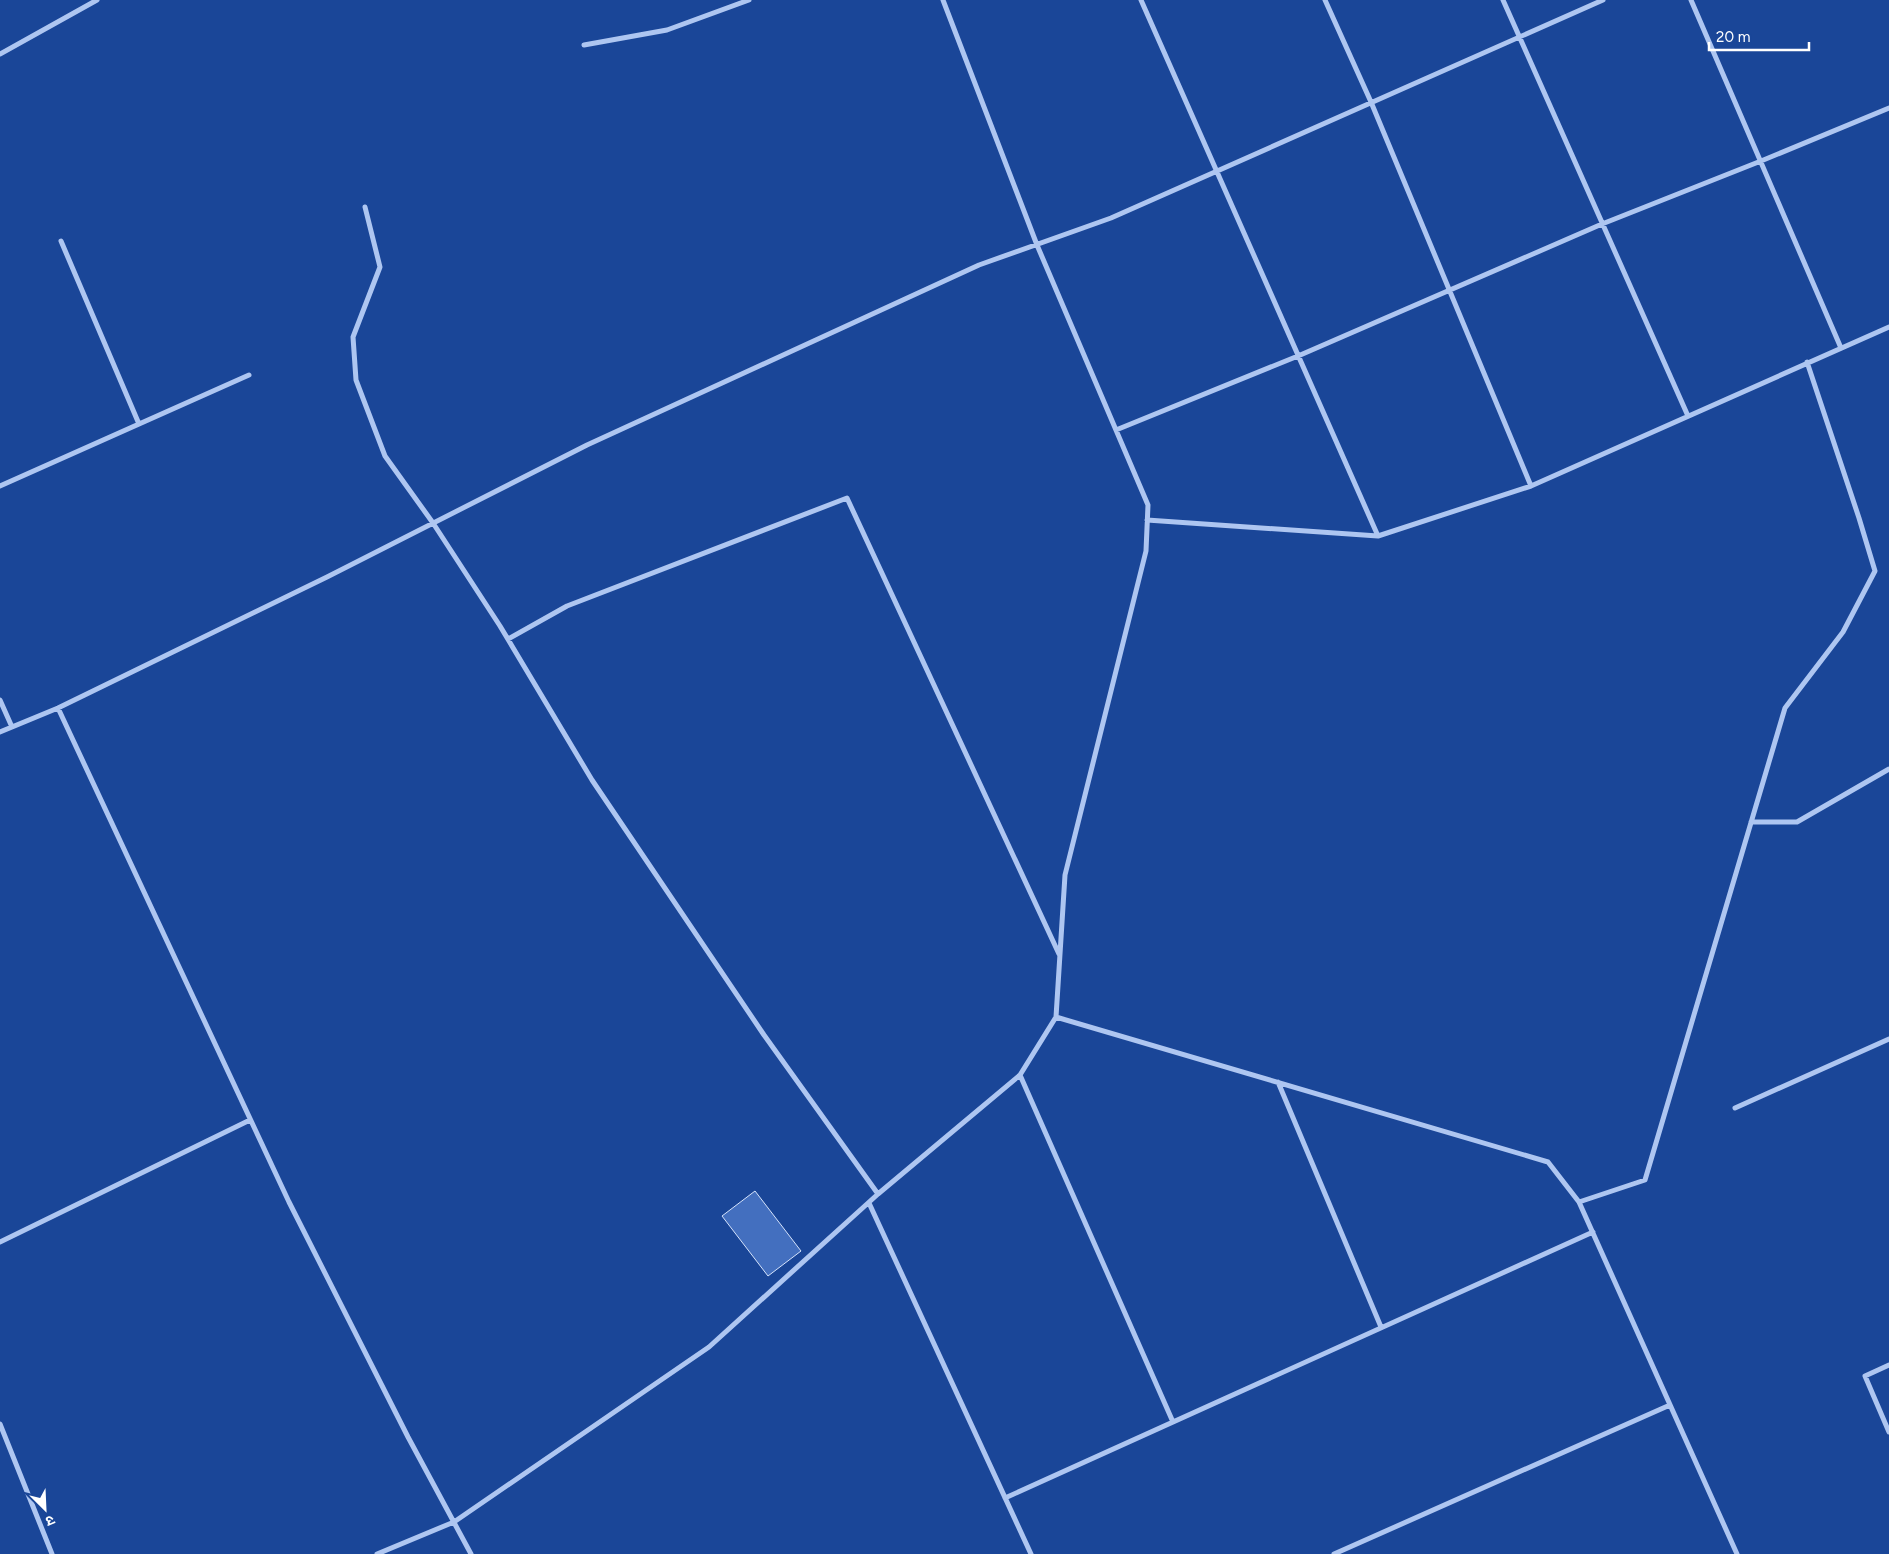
<svg xmlns="http://www.w3.org/2000/svg" width="1889" height="1554" viewBox="0 0 1889 1554" font-family="Figtree,'Noto Sans Devanagari',sans-serif">
<rect width="100%" height="100%" fill="#1a4698"/>
<path fill="#436fbf" stroke="#d5e3fb" d="M755,1191L801,1251L768,1276L722,1216Z"/>
<g fill="none" stroke-linecap="round" stroke-linejoin="round">
<path stroke="#aec6f1" stroke-width="5" d="M1141,0L1378,536
M1325,0L1371,102L1531,486
M1503,0L1688,416
M1691,0L1841,348
M584,45L667,30L749,0
M0,54L97,0
M365,207L380,267L353,337L356,380L385,456L433,523L500,626L592,780L764,1035L878,1194
M61,241L139,424
M1116,430L1298,356L1602,224L1761,161L1889,108
M0,486L249,375
M1147,520L1378,536L1531,486L1889,327
M508,639L567,606L847,498L1059,954
M0,700L12,727
M58,708L289,1202L408,1437L471,1554
M0,732L58,708L327,577L587,445L979,265L1111,218L1603,0
M1751,822H1797L1889,769
M1056,1017L1548,1162L1579,1202L1737,1554
M1020,1075L1173,1422
M1278,1082L1381,1327
M1735,1108L1889,1039
M1579,1202L1645,1180L1785,708L1843,632L1875,571L1859,518L1807,362
M869,1203L1031,1554
M0,1242L250,1120
M1889,1365L1865,1376L1889,1432
M0,1424L52,1554
M1005,1498L1593,1232
M377,1554L454,1522L709,1347L878,1194L1020,1075L1056,1017L1065,875L1146,551L1148,505L1037,245L943,0
M1334,1554L1670,1405"/>
</g>
<g transform="translate(45 1509) rotate(156)" stroke="#1a4698" stroke-width="4" paint-order="stroke">
<path d="M0-4L9 19L0 12L-9 19Z" fill="#ffffff"/>
<text y="-8" font-size="14" font-weight="bold" text-anchor="middle" fill="#ffffff">उ</text>
</g>
<path d="M1709 42v8h100v-8" fill="none" stroke="#ffffff" stroke-width="2.5"/>
<text x="1716" y="42" font-size="15" fill="#ffffff" stroke="#1a4698" stroke-width="4" paint-order="stroke">20 m</text>
</svg>
